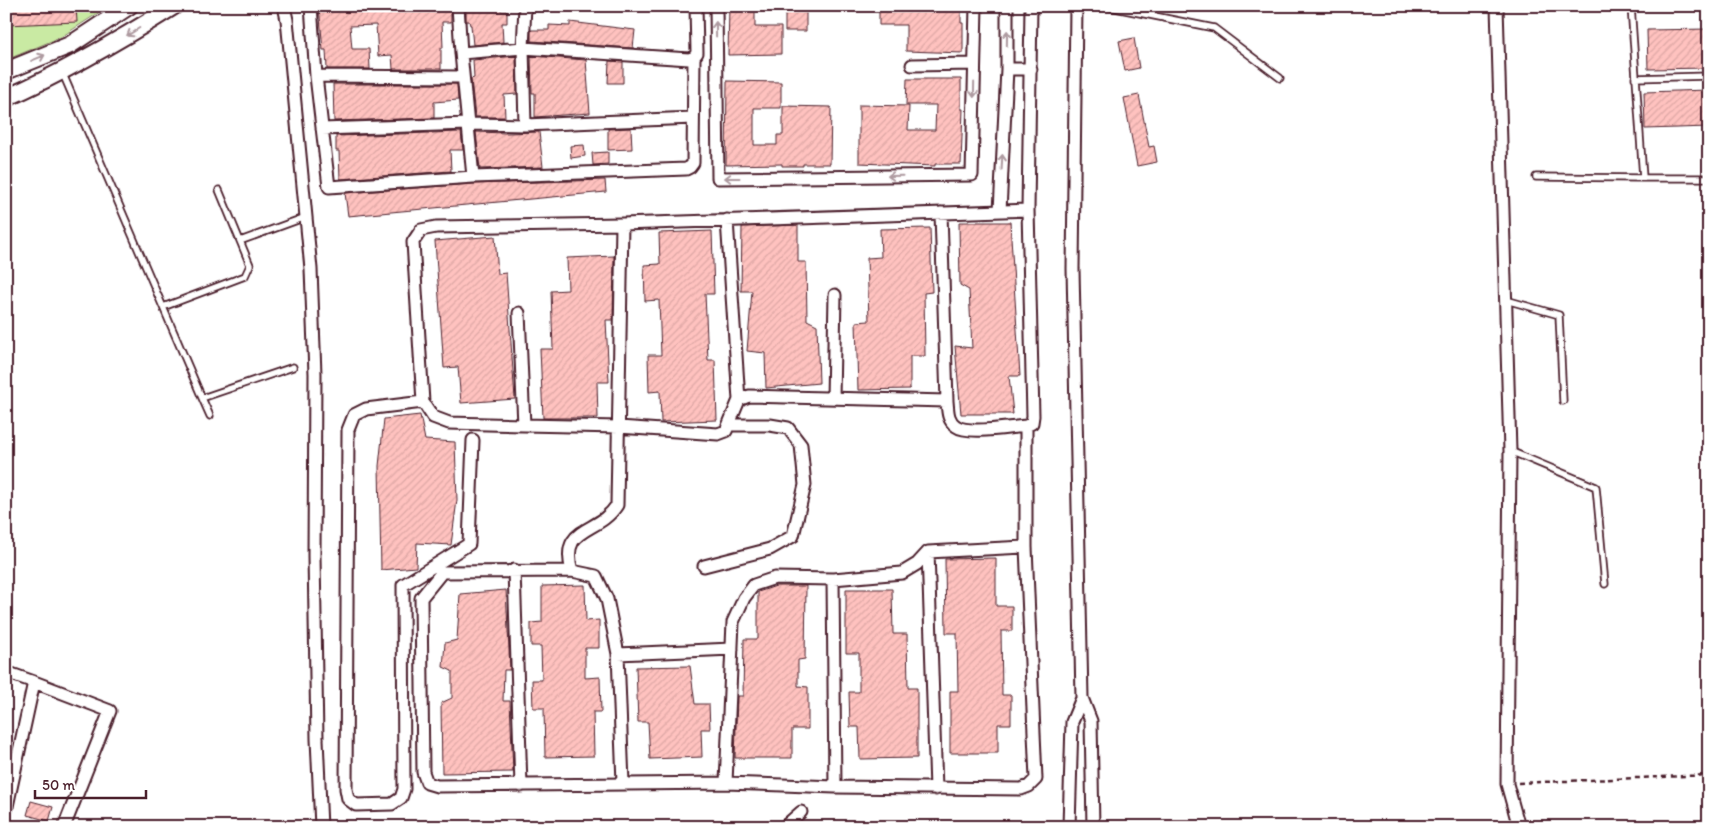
<svg xmlns="http://www.w3.org/2000/svg" width="1715" height="833" viewBox="0 0 1715 833" font-family="Itim,sans-serif">
<defs>
<pattern id="building-hatch" width="6" height="6" patternUnits="userSpaceOnUse" patternTransform="scale(1.25)"><rect width="6" height="6" fill="#ffc2bf"/><path d="M-1 1l2-2M0 6l6-6M5 7l2-2" fill="none" stroke="#dca6a4"/></pattern>
</defs>
<rect width="100%" height="100%" fill="#fff"/>
<filter id="ink" filterUnits="userSpaceOnUse"><feTurbulence type="fractalNoise" baseFrequency=".02" numOctaves="2"/><feDisplacementMap in="SourceGraphic" scale="10" xChannelSelector="R" yChannelSelector="G"/><feConvolveMatrix kernelMatrix="1 2 1 2 8 2 1 2 1" color-interpolation-filters="sRGB"/></filter>
<g filter="url(#ink)">
<path fill="#c9eaa3" stroke="#8a8467" d="M6,6H109L61,37L6,60Z"/>
<path fill="url(#building-hatch)" stroke="#4a1f2b" d="M6,6H76L77,22L6,25Z
M348,6V8L451,6V22H442L443,48H441V69H393L392,55L378,56L376,25L350,26L352,49H369L370,69H327L326,50H323L319,7Z
M466,6H501V11H507V23H502L503,42L473,45L471,25H470L469,21H466Z
M729,6H755V27H781V54L728,55Z
M785,6H806V31H785Z
M879,6H961V23H963V53L906,51V25H879Z
M570,22L635,30L633,48L531,41V30H549V25L570,26Z
M1709,29V68L1648,69L1647,30Z
M1134,38L1139,68L1125,71L1119,41Z
M516,56L517,94L504,95L505,117H475L471,79L474,78L473,60Z
M531,56L586,60L590,113L535,117V93H532Z
M609,61L623,62V83H608Z
M907,79H961V109H963L961,164H935V166L859,163V105L909,106L908,130H935L936,105H906Z
M727,81L781,82V108H754V145H777V135H783V106L831,107L830,164H803V166H782V164L726,165Z
M333,84H457L458,100L434,102V118L334,121Z
M1709,90V127L1645,129L1644,92Z
M1139,95L1149,147L1154,146L1157,162L1137,166L1124,98Z
M631,128L632,149L608,150V129Z
M461,132L463,150H450L451,171L340,179L339,151H336V136Z
M476,132L507,133L539,132L543,167L480,169Z
M584,145L585,156L571,158L570,146Z
M608,152V164L593,165L592,153Z
M605,180L606,192L348,216L345,193L473,184Z
M959,222H1010L1020,376H1009L1013,414H961L955,346L972,348L969,290L960,285Z
M798,225V262H806L807,320L817,325L819,383L766,388L765,353L747,351L752,291H741L742,227Z
M930,228L932,292L924,293L925,356H910V389L858,390L856,322L869,321L867,258L881,257L880,229Z
M712,231L714,294H705L708,360H715L717,420L661,422L660,391L649,392L648,355H661L659,300L645,301L644,265L660,264L659,233Z
M495,236L498,274L506,273L515,399L461,403L458,367L444,368L435,241Z
M614,256L613,320H606L609,382H597L598,418H543L540,349H553L551,291L568,290L567,258Z
M420,415L425,440L455,442L457,500L451,545L417,543L416,567L381,570L379,466L384,419Z
M996,558V606H1012V631H1001L1002,695H1011V724H998V753H950V691H958L957,633H946L945,559Z
M585,585L586,621L599,620V648H585V678L600,677L601,712H593L594,756L545,757L544,708H533L532,680H542L541,646H531V623L542,622V586Z
M776,586H806L805,659L798,660V686L808,687V729H792V758H735L737,696H743L744,639H758V592Z
M846,589H892L893,634H907L908,688H917V758L860,759L859,727H850L849,692H859V653H846Z
M506,590L510,670H504L503,701H510L513,772L442,773L441,703L452,698V671L443,667L445,643L457,640L460,594Z
M690,666L695,704H709L710,729H701L702,757L650,759L648,722H638L636,667Z
M31,801L53,807L49,821L27,815Z"/>
<g fill="none" stroke-linecap="round" stroke-linejoin="round">
<g stroke="#4a1f2b" stroke-width="9">
<path id="lane" d="M1105,6L1214,28L1280,78
M63,74L202,398L293,367
M1635,78L1709,76
M1536,177L1643,178L1631,6
M1643,178H1709
M240,241L306,217
M1506,300L1559,315L1563,401
M163,307L245,276L250,265L219,190
M202,398L210,416
M1510,451L1596,487L1605,584"/>
</g>
<g stroke="#4a1f2b" stroke-width="15">
<path id="street" d="M284,6L287,20L311,269L315,374L314,556L317,739L321,827
M311,6L316,76L329,187L473,177L686,169L690,167L693,163L694,57
M458,6L461,53L473,177
M716,6L718,178L972,175L976,6
M1076,6L1073,269L1082,698L1091,721L1093,827
M1497,6L1510,451L1507,784L1519,827
M461,53L523,48L689,59L694,57L697,53L696,6
M912,65L974,64
M1007,69H1031
M316,76L463,77
M525,125L693,118
M322,129L468,124L525,125L523,48L525,6
M1028,210L1031,6
M1000,211L1007,69V6
M941,213L947,401
M727,220L739,400
M622,224L617,505C598,535 559,525 572,571L596,576L607,599L618,654L623,783
M519,313L524,425L619,427L718,434L726,431L739,400L749,396L947,401C948,410 947,420 956,426C968,435 1010,427 1026,426L1032,423L1033,416L1028,210L622,224L436,227L421,230L413,242L423,402L433,417L449,423L524,425
M833,398L835,295
M423,402L366,409L354,415L348,430L346,789L348,799L356,805L392,804L401,798L404,789L403,585L469,544L473,440
M928,552L936,789
M704,566L770,549L793,536L805,485L801,445L788,428L770,425H729
M514,570L521,786
M572,571L442,572L421,598L423,772L427,783L437,786L726,783L835,787L1021,789L1029,786L1036,779L1026,547V426
M833,579L835,787
M618,654L732,649
M6,672L34,682
M726,783L733,622L744,598L754,585L775,578L833,579L902,573L917,564L928,552L1026,547
M6,811L34,682L110,711L64,827
M784,827L801,812
M1069,827L1072,722L1082,698"/>
</g>
<g stroke="#4a1f2b" stroke-width="20">
<path id="secondary" d="M6,71L70,45L129,6
M6,98C65,72 120,40 174,6"/>
</g>
<path stroke="#4a1f2b" stroke-width="2.5" stroke-dasharray="5 4" stroke-linecap="butt" d="M1518,783L1709,775"/>
<use href="#lane" stroke="#fff" stroke-width="5.5"/>
<use href="#street" stroke="#fff" stroke-width="11"/>
<use href="#secondary" stroke="#fff" stroke-width="16"/>
</g>
<defs><path id="oneway-shaft" d="M-6 0H5M1.5-3L5.5 0L1.5 3" fill="none" stroke-width="1.6" stroke-linecap="round" stroke-linejoin="round" transform="scale(1.25)"/></defs>
<g stroke="#ae9aa0">
<use href="#oneway-shaft" transform="translate(716 29) rotate(-91)"/>
<use href="#oneway-shaft" transform="translate(133 32) rotate(148)"/>
<use href="#oneway-shaft" transform="translate(1007 38) rotate(-89)"/>
<use href="#oneway-shaft" transform="translate(38 58) rotate(-23)"/>
<use href="#oneway-shaft" transform="translate(974 90) rotate(91)"/>
<use href="#oneway-shaft" transform="translate(1002 162) rotate(-87)"/>
<use href="#oneway-shaft" transform="translate(895 176) rotate(179)"/>
<use href="#oneway-shaft" transform="translate(732 178) rotate(180)"/>
</g>
</g>
<rect width="1715" height="833" fill="none" stroke="#fff" stroke-width="25"/>
<rect x="12" y="12" width="1690" height="808" fill="none" stroke="#4a1f2b" stroke-width="2" filter="url(#ink)"/>
<path d="M35 790v8h111v-8" fill="none" stroke="#4a1f2b" stroke-width="2.5"/>
<text x="42" y="790" font-size="15" fill="#4a1f2b" stroke="#ffffff" stroke-width="4" paint-order="stroke">50 m</text>
</svg>
